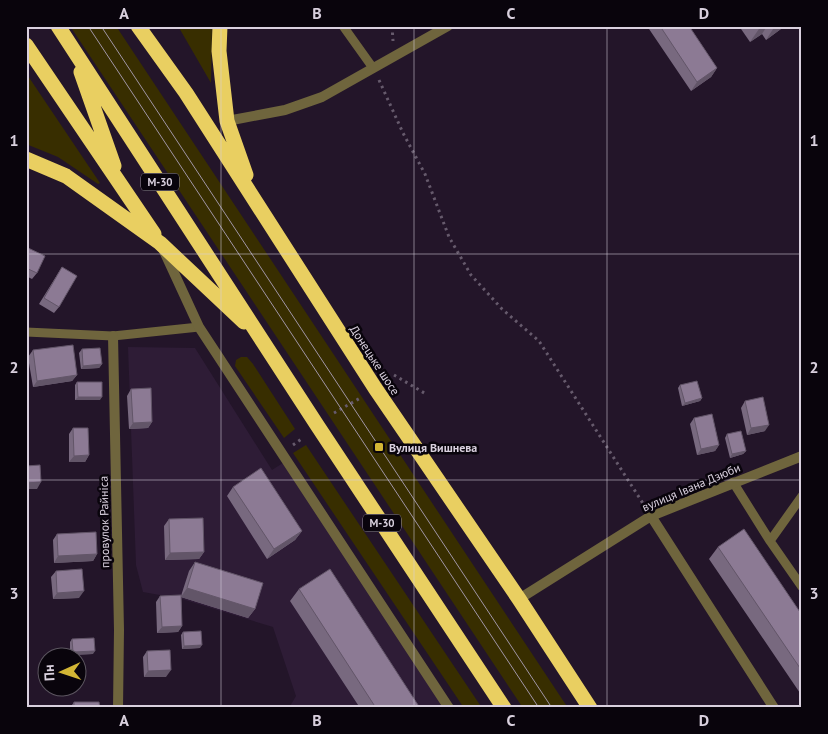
<svg xmlns="http://www.w3.org/2000/svg" width="828" height="734" viewBox="0 0 828 734" font-family="'PT Sans',sans-serif">
<rect width="100%" height="100%" fill="#231529"/>
<path fill="#2e1c36" d="M128,347L195,348L272,470L283,463L446,708H289L296,696L273,627L182,599L143,592L136,565Z"/>
<path fill="#382e00" d="M70,26H116L568,708H523Z
M178,26H212L211,83Z
M26,73L100,183L98,184L58,157L26,144Z
M241,357H247L253,364L295,429L284,438L235,366L236,360Z
M306,445L482,708H464L293,453Z"/>
<g fill="none" stroke-linecap="round" stroke-linejoin="round">
<path stroke="#665a6c" stroke-width="3" stroke-dasharray="2.5 4" stroke-linecap="butt" d="M392,26L393,41
M379,80L403,133L425,174L449,237L471,275L502,309L539,341L644,505
M394,375L426,394
M334,413L362,397
M293,445L303,438"/>
<path stroke="#6f653d" stroke-width="9" d="M343,26L373,68
M26,332L113,336L199,327
M733,482L770,541L802,587
M770,541L802,496"/>
<path stroke="#6f653d" stroke-width="10" d="M227,121L285,110L322,97L448,26
M163,249L199,327L449,708
M113,336L119,630L118,708
M651,516L774,708
M519,599L651,516L802,456"/>
<path stroke="#e9cf61" stroke-width="15" d="M58,26L317,425L504,708
M138,26L186,93L375,388L519,599L590,708
M220,26L219,51L227,121L246,175
M26,45L154,234
M81,72L114,166
M26,159L66,176L160,243L244,322"/>
<path stroke="#a095a5" stroke-width="1" d="M88,26L539,708
M101,26L552,708"/>
</g>
<path fill="#78697f" d="M647,26H689L717,68L711,77L691,91Z
M739,26H785L766,40L762,34L750,42Z
M26,247L37,273L32,279L26,276Z
M62,267L59,307L54,313L39,304Z
M82,349L102,364L99,368L81,369L79,353Z
M33,350L77,375L72,381L33,387L28,357Z
M77,382L100,400H75V385Z
M680,385L702,398L700,401L682,406L678,388Z
M131,389L152,422L148,428L129,429L127,396Z
M745,401L765,431L747,435L741,408Z
M694,418L719,445L715,451L697,455L690,424Z
M73,428L89,455L85,462H69V434Z
M727,434L746,451L743,454L730,458L725,438Z
M233,487L302,531L295,540L267,559L227,496Z
M169,519L204,552L199,559L165,560L164,526Z
M57,534L97,554L93,561L54,563L53,540Z
M718,547L802,615V696L709,559Z
M195,562L255,609L248,618L181,597L182,626L178,632L157,633L156,602L160,596H181L189,571Z
M56,571L79,598L53,599L51,577Z
M299,589L420,708H360L290,601Z
M183,632L200,648L182,649L181,635Z
M72,639L93,654L70,655V642Z
M147,651L166,677H144L143,657Z
M74,702L100,708H70Z"/>
<path fill="#625568" d="M761,26H767L762,34L750,42Z
M775,26H785L766,40Z
M717,68L711,77L691,91L697,82Z
M102,364L99,368L81,369L83,366Z
M77,375L72,381L33,387L37,381Z
M78,397H102L100,400H75Z
M702,398L700,401L682,406L685,403Z
M152,422L148,428L129,429L133,423Z
M769,425L765,431L747,435L751,428Z
M719,445L715,451L697,455L701,449Z
M746,451L743,454L730,458L732,454Z
M89,455L85,462H69L74,456Z
M41,482L37,489H26V483Z
M302,531L295,540L267,559L274,549Z
M204,552L199,559L165,560L170,553Z
M97,554L93,561L54,563L58,556Z
M187,588L255,609L248,618L181,597Z
M84,591L79,598L53,599L57,593Z
M182,626L178,632L157,633L162,627Z
M202,645L200,648L182,649L184,646Z
M95,651L93,654L70,655L73,652Z
M171,670L166,677H144L148,671Z"/>
<path fill="#8c7a94" stroke="#625568" d="M660,26H689L717,68L697,82Z
M26,247L45,256L37,273L26,268Z
M62,267L77,276L59,307L44,298Z
M73,345L77,375L37,381L33,350Z
M100,348L102,364L83,366L82,349Z
M697,381L702,398L685,403L680,385Z
M77,382H102V397H78Z
M151,388L152,422L133,423L131,389Z
M763,397L769,425L751,428L745,401Z
M712,414L719,445L701,449L694,418Z
M73,428H88L89,455L74,456Z
M741,431L746,451L732,454L727,434Z
M40,465L41,482L26,483V466Z
M261,468L302,531L274,549L233,487Z
M203,518L204,552L170,553L169,519Z
M744,529L802,615V671L718,547Z
M96,532L97,554L58,556L57,534Z
M195,562L263,583L255,609L187,588Z
M82,569L84,591L57,593L56,571Z
M330,569L420,708H376L299,589Z
M181,595L182,626L162,627L160,596Z
M201,631L202,645L184,646L183,632Z
M94,638L95,651L73,652L72,639Z
M170,650L171,670L148,671L147,651Z
M74,702H99L100,708H74Z
M26,703H28V708H26Z"/>
<path fill="none" stroke="#d9d0de" stroke-width="1" stroke-opacity="0.55" d="M221,26V708M414,26V708M607,26V708M26,254H802M26,480H802"/>
<rect fill="#d3b635" stroke="#09040c" stroke-width="2" x="374" y="442" width="10" height="10" rx="2.5"/>
<g text-anchor="middle" dominant-baseline="central" stroke-width="5" stroke-linejoin="round" paint-order="stroke">
<g fill="#09040c" stroke="#9b939f" stroke-width="1">
<rect x="141" y="173.5" width="38" height="17" rx="4"/>
<rect x="363" y="514.5" width="38" height="17" rx="4"/>
</g>
<g font-size="11" font-weight="bold" fill="#d9d0de">
<text x="160" y="182">М-30</text>
<text x="382" y="523">М-30</text>
</g>
<g font-size="12" fill="#d9d0de" stroke="#09040c">
<text transform="translate(375 360) rotate(57)">Донецьке шосе</text>
<text transform="translate(691 487) rotate(-23)">вулиця Івана Дзюби</text>
<text transform="translate(104 522) rotate(-91)">провулок Райніса</text>
</g>
<g font-size="12" font-weight="bold" fill="#d9d0de" stroke="#09040c" text-anchor="start">
<text x="389" y="447">Вулиця Вишнева</text>
</g>
</g>
<rect width="828" height="734" fill="none" stroke="#09040c" stroke-width="55"/>
<g transform="translate(62 672) rotate(267)"><circle r="24" fill="#09040c" stroke="#5c5660"/>
<path d="M0-4L9 19L0 12L-9 19Z" fill="#d3b635"/>
<text y="-8" font-size="14" font-weight="bold" text-anchor="middle" fill="#d9d0de">Пн</text>
</g>
<rect x="28" y="28" width="772" height="678" fill="none" stroke="#d9d0de" stroke-width="2"/>
<g font-size="16" text-anchor="middle" font-weight="bold" fill="#d9d0de">
<text x="124" y="19">A</text>
<text x="317" y="19">B</text>
<text x="511" y="19">C</text>
<text x="704" y="19">D</text>
<text x="14" y="146">1</text>
<text x="814" y="146">1</text>
<text x="14" y="373">2</text>
<text x="814" y="373">2</text>
<text x="14" y="599">3</text>
<text x="814" y="599">3</text>
<text x="124" y="726">A</text>
<text x="317" y="726">B</text>
<text x="511" y="726">C</text>
<text x="704" y="726">D</text>
</g>
</svg>
